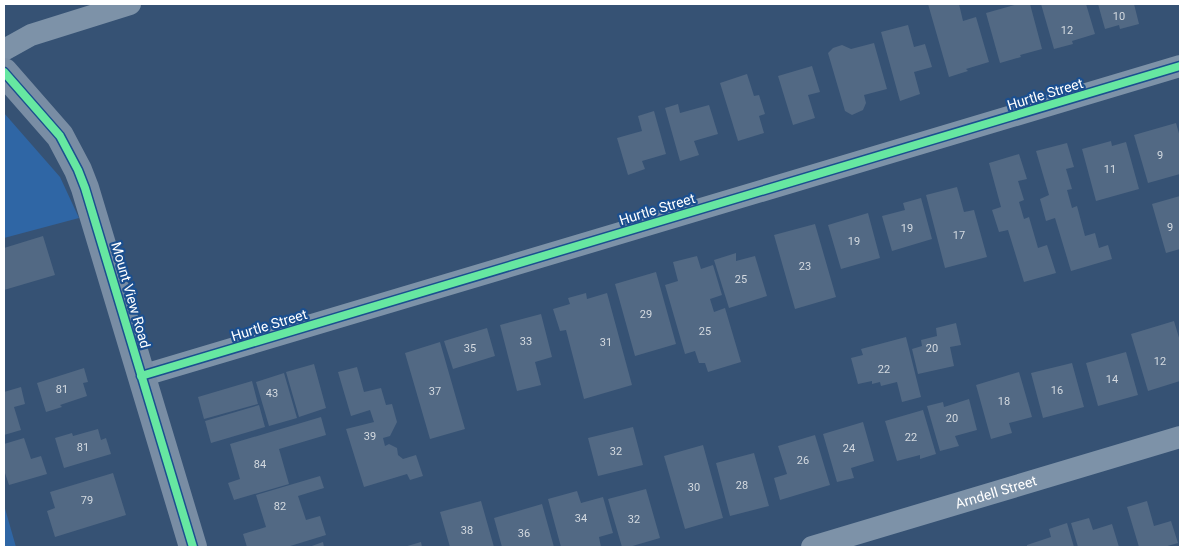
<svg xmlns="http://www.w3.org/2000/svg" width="1184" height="551" viewBox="0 0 1184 551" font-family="Roboto,sans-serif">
<rect width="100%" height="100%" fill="#365274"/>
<path fill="#2f66a5" d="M4,113L60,177L79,218L4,238Z
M4,505L16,547H4Z"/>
<path fill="#526984" d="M928,4H959L963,21L976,17L989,62L966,69L968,71L949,77Z
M1018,4H1030L1042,49L1020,55L1021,57L1000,63L986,13Z
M1041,4H1086L1095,34L1072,41L1073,44L1054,49Z
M1098,4H1134L1139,24L1120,29L1119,25L1105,29Z
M908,25L914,47L925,44L932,67L914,72L920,94L900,101L881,32Z
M874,43L887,89L864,95L866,103L863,110L852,115L845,111L828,53L833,48L842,45L851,49Z
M812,66L820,92L808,95L815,118L793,125L778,76Z
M747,74L754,96L759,95L765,114L759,116L764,133L738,141L720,83Z
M678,104L680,113L709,105L718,134L694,141L699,155L680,161L665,108Z
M654,111L666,154L642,161L645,169L628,175L617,138L642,131L638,116Z
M1176,123L1180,137V174L1148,183L1134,135Z
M1111,141L1112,146L1126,142L1139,189L1096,201L1082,149Z
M1067,143L1074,167L1066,169L1072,189L1067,190L1072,208L1077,206L1085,236L1095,233L1099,248L1108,245L1112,259L1071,271L1055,218L1046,221L1040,199L1049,195L1036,151Z
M1019,154L1027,179L1018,181L1024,200L1019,202L1024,219L1029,217L1038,248L1047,245L1056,273L1024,282L1008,230L999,232L992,210L1001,207L989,163Z
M957,187L964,212L974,210L987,257L945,268L926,195Z
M1180,196V249L1166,253L1152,204Z
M921,198L932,239L892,251L882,216L905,210L903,203Z
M868,213L880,258L841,269L828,225Z
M815,224L836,297L795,309L774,235Z
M43,236L55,275L4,290V248Z
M736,253V261L755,256L767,296L729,308L714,260Z
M697,256L701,269L713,265L722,295L710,299L714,312L725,308L741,362L708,372L705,363H699L695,351L685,354L665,285L678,281L673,262Z
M656,272L676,344L635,356L615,284Z
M586,293L587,299L607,293L632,385L584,399L566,330L560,331L553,309L570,304L568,298Z
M541,314L552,357L535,362L541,385L517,391L500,325Z
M1174,321L1180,341V381L1148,391L1131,334Z
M956,323L961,345L950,347L954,366L918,374L912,349L922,346L921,340L937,336L936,328Z
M487,328L495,356L453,369L444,341Z
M906,337L921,397L902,402L897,382L881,386L880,382L872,384V381L858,384L851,358L863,355L861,349Z
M440,342L465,429L430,439L405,353Z
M1126,352L1138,395L1098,406L1086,363Z
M1072,363L1084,407L1043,418L1031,373Z
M314,364L326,408L299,417L286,372Z
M357,367L364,392L381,388L386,405L392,404L397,422L390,436L383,438L385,446L389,444L397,448L398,455L403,459L416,455L423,476L410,480L407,474L364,487L346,429L374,422L370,410L351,416L338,372Z
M84,368L88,382L83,383L87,396L60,405L62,407L46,412L37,383Z
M1019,372L1032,417L1009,423L1012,433L991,439L976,385Z
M284,373L297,418L269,426L256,382Z
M252,381L258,404L204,419L198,397Z
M21,387L25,404L14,407L21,430L4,435V392Z
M969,399L977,430L955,436L959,446L940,451L927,406L943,402L944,407Z
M259,405L265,427L211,443L205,421Z
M923,410L936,454L920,459V455L897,461L885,421Z
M321,417L326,435L279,449L289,484L234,500L228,483L240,479L230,444Z
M863,422L874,461L851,468L854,478L837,482L823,434Z
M633,427L643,465L598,476L588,438Z
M98,429L101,440L106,438L111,454L64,468L55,438L72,433L73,436Z
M815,435L830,485L780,500L774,478L787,474L778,446Z
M24,438L31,459L41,456L47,474L9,485L4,470V444Z
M703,445L723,518L685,529L664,456Z
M754,453L769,506L730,516L716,463Z
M113,473L126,515L55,537L47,511L55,508L50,492Z
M320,476L324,488L298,496L306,520L320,516L326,535L287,547H247L243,534L266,527L256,495Z
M646,489L660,538L629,547H622L608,499Z
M577,491L581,503L603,497L613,533L599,537L601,547H561L548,499Z
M481,501L494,547H450L440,512Z
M1147,501L1154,526L1171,521L1178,543L1164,547H1139L1127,507Z
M542,504L554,547H502L494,518Z
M1089,518L1093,530L1112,524L1119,547H1078L1071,523Z
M1067,523L1074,547H1027V545L1051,537L1049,529Z
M323,542L324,547H309Z
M421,542L422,547H404Z"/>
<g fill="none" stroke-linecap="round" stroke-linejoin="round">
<g stroke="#7d92a8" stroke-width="22">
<path d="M4,50L31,35L130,4"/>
<path d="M141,376L1180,66"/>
<path id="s1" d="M812,547L1180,437"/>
</g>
<path stroke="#798da4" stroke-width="28" d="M4,72L60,136L78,170L85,188L193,547"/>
<g stroke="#1b4f8f" stroke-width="11">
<path id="cycleway" d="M4,72L60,136L78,170L85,188L193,547
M141,376L1180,66"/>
</g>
<use href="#cycleway" stroke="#66e7a1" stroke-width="8"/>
</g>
<g text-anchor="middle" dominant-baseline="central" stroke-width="4.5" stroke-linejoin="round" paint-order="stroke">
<g font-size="11" fill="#d4dae0">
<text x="1119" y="16">10</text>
<text x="1067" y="30">12</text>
<text x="1160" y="155">9</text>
<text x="1110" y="169">11</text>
<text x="1170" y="227">9</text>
<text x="907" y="228">19</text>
<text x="959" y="235">17</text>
<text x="854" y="241">19</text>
<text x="805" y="266">23</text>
<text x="741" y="279">25</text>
<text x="646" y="314">29</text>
<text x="705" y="331">25</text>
<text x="526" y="341">33</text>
<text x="606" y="342">31</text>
<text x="470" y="348">35</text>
<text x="932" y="348">20</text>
<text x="1160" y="361">12</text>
<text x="884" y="369">22</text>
<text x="1112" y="379">14</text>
<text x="62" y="389">81</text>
<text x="1057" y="390">16</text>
<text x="435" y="391">37</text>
<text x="272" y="393">43</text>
<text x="1004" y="401">18</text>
<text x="952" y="418">20</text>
<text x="370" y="436">39</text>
<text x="911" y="437">22</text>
<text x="83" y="447">81</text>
<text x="849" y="448">24</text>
<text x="616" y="451">32</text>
<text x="803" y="460">26</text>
<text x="260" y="464">84</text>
<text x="742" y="485">28</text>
<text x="694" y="487">30</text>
<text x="87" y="500">79</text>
<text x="280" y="506">82</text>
<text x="581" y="518">34</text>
<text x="634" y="519">32</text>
<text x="467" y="530">38</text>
<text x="524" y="533">36</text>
</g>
<g font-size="14" fill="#fff" stroke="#1b4f8f">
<text transform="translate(1045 94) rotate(-17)">Hurtle Street</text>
<text transform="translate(657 209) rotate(-17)">Hurtle Street</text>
<text transform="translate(131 295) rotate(74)">Mount View Road</text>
<text transform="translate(269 325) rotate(-17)">Hurtle Street</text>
<text stroke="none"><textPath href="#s1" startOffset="192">Arndell Street</textPath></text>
</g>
</g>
<rect width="1184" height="551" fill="none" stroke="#ffffff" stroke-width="10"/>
</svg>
